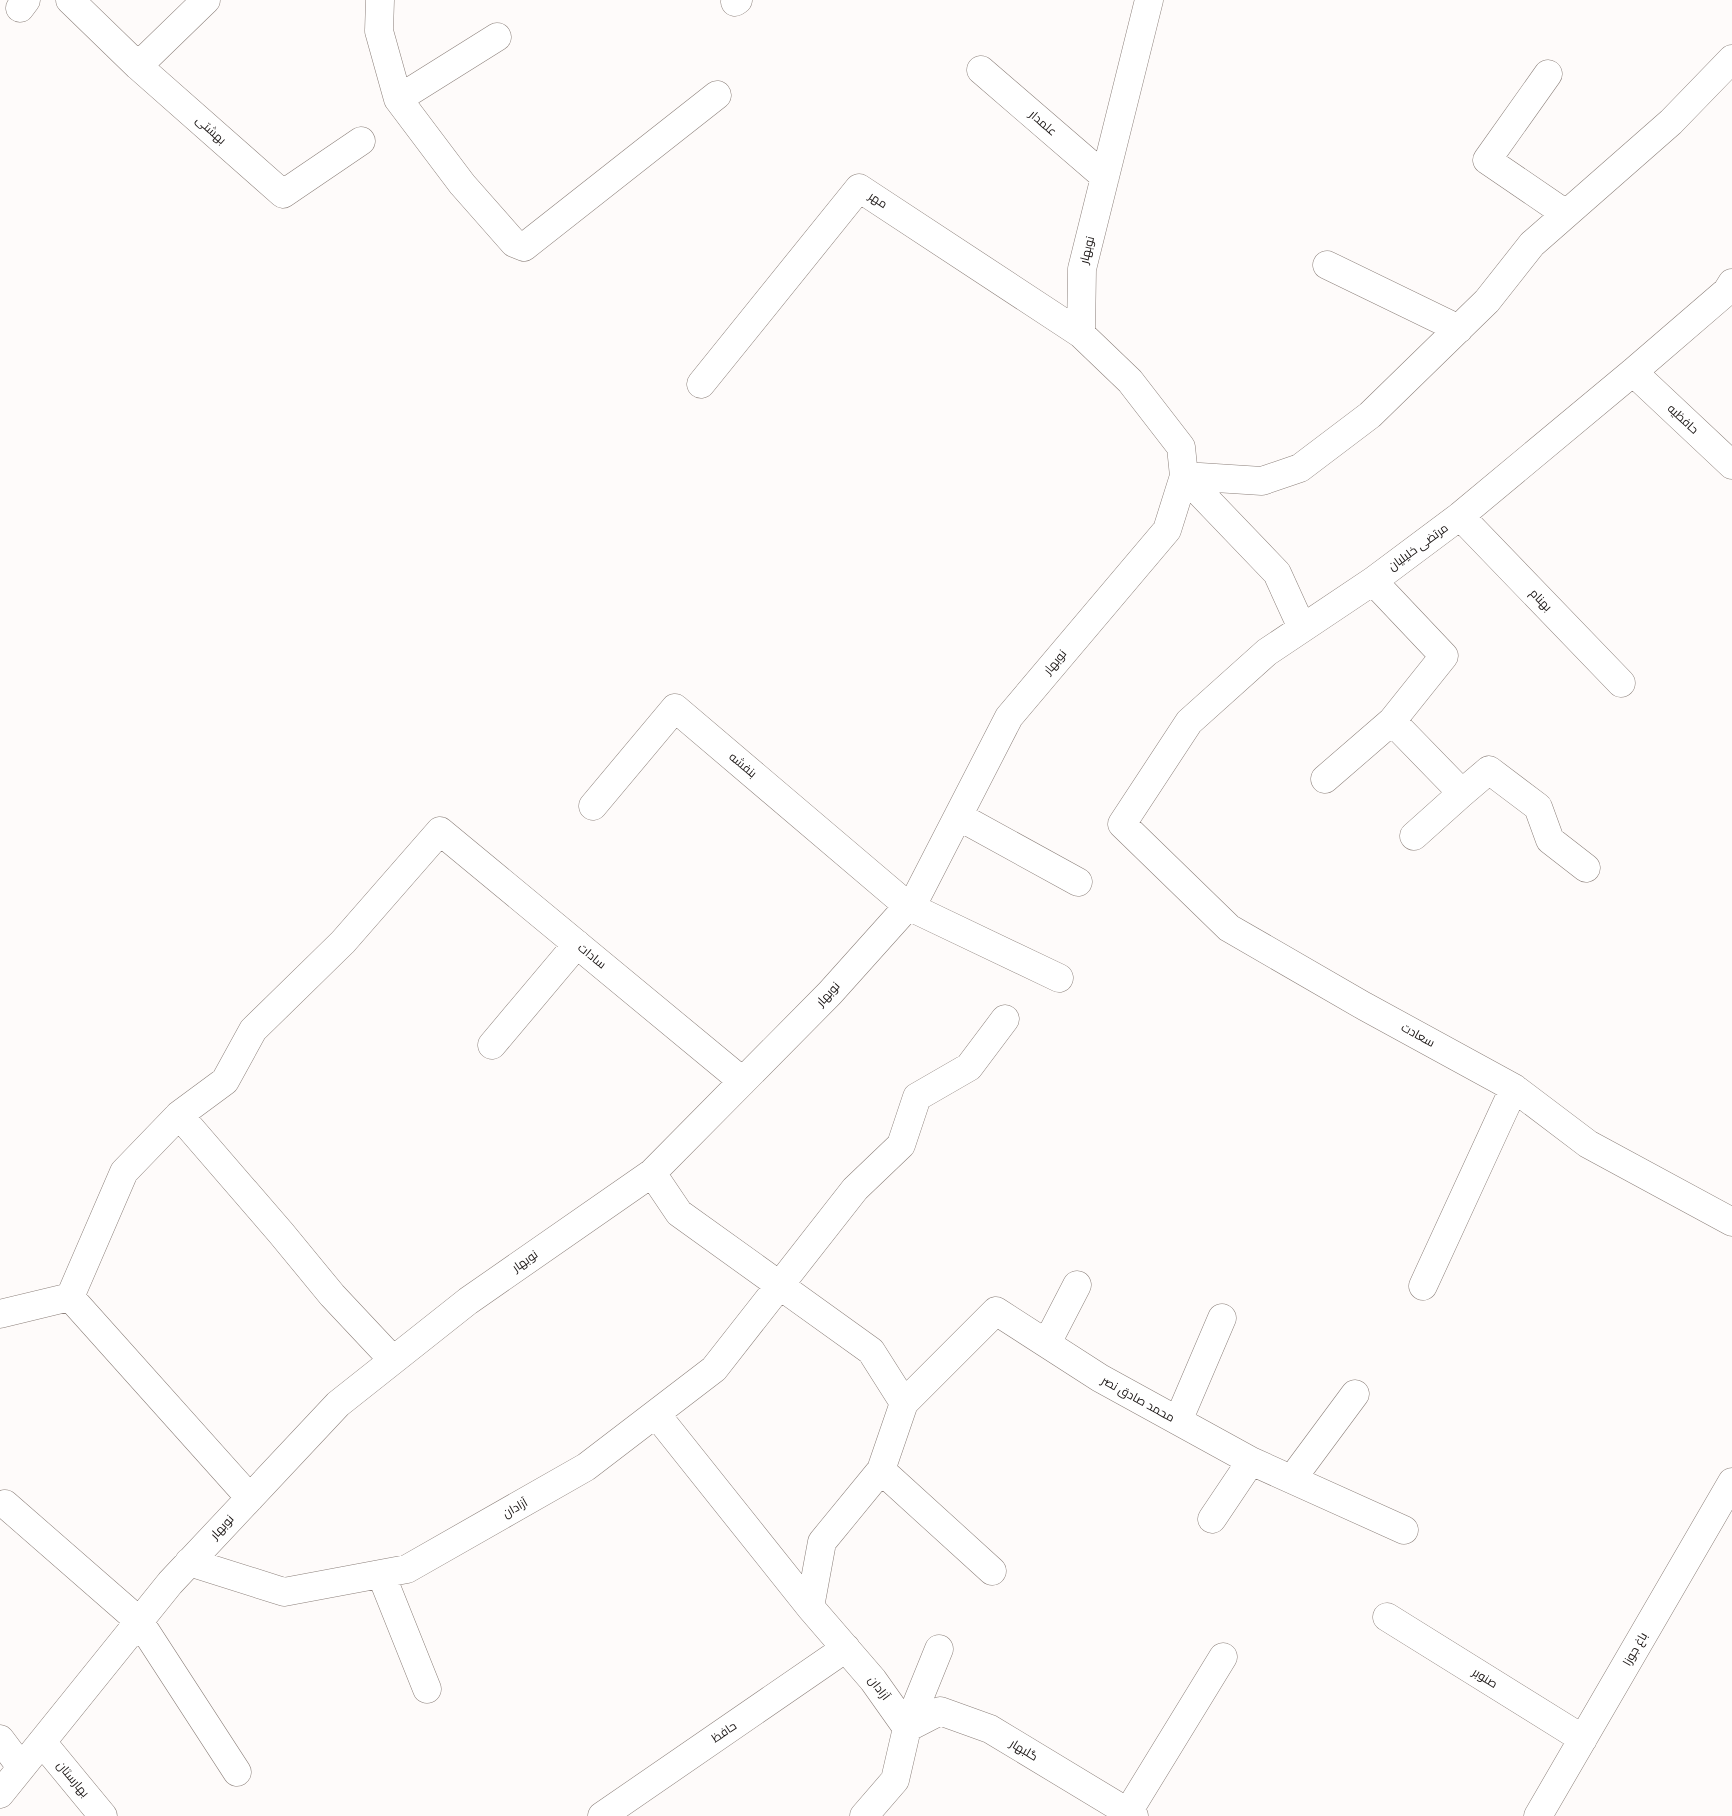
<svg xmlns="http://www.w3.org/2000/svg" width="1732" height="1816" viewBox="0 0 1732 1816" font-family="'Public Sans',Cairo,sans-serif">
<rect width="100%" height="100%" fill="#fefbfa"/>
<g fill="none" stroke-linecap="round" stroke-linejoin="round">
<g stroke="#8c807b" stroke-width="29">
<path id="street" d="M70,0L138,66L283,194L361,141
M380,0L379,31L398,99L462,184L514,243L524,247L717,95
M735,2L738,0
M20,8L26,0
M138,66L206,0
M981,70L1105,177
M1548,74L1487,160L1566,214
M398,99L497,37
M1327,265L1459,329
M1732,283L1727,291L1633,372L1460,516L1373,581L1267,652L1189,722L1122,824L1229,928L1364,1006L1514,1088L1588,1144L1732,1222
M1633,372L1732,465
M701,384L859,188L1081,334
M1184,476L1262,481L1300,468L1370,415L1487,301L1532,244L1671,122L1732,59
M1184,476L1277,573L1302,628
M1460,516L1621,683
M1373,581L1444,656L1392,721L1462,793L1489,770L1538,807L1550,840L1586,868
M1325,779L1392,721
M593,806L675,708L908,906L1059,978
M958,816L1078,882
M1414,836L1462,793
M492,1045L577,944
M179,1115L281,1233L332,1295L393,1360
M652,1173L679,1213L871,1351L904,1403L881,1470L822,1542L810,1607L873,1680L907,1728L895,1780L864,1816
M1423,1286L1514,1088
M70,1297L250,1498
M0,1314L70,1297L124,1172L179,1115L225,1081L253,1030L343,942L440,831L735,1075L742,1082
M1047,1343L1077,1285
M904,1403L996,1311L1100,1378L1251,1461L1404,1530
M656,1414L810,1607
M1178,1421L1222,1318
M881,1470L992,1571
M1292,1479L1355,1394
M5,1504L139,1621L237,1772
M1212,1519L1251,1461
M189,1562L284,1592L407,1569L586,1467L714,1369L855,1189L901,1145L917,1097L969,1067L1005,1019
M381,1574L427,1689
M1387,1617L1583,1739
M907,1728L940,1711L990,1729L1134,1816
M907,1728L939,1649
M0,1739L21,1767
M42,1742L103,1816
M0,1794L170,1583L338,1404L468,1301L652,1173L830,993L917,896L1009,717L1167,530L1184,476L1181,447L1130,381L1081,334L1082,269L1149,0
M1128,1812L1223,1657
M602,1816L846,1648
M1538,1816L1732,1482"/>
</g>
<use href="#street" stroke="#fff" stroke-width="28"/>
</g>
<g text-anchor="middle" dominant-baseline="central" stroke-width="4" stroke-linejoin="round" paint-order="stroke">
<g font-size="12" fill="#1a1514" stroke="#fff">
<text transform="translate(1043 123) rotate(41)">علمدار</text>
<text transform="translate(211 130) rotate(42)">بهشتی</text>
<text transform="translate(878 200) rotate(33)">مهر</text>
<text transform="translate(1087 250) rotate(-76)">نوبهار</text>
<text transform="translate(1683 419) rotate(43)">حافظیه</text>
<text transform="translate(1418 547) rotate(-36)">مرتضی خلیلیان</text>
<text transform="translate(1541 600) rotate(46)">بهنام</text>
<text transform="translate(1055 662) rotate(-50)">نوبهار</text>
<text transform="translate(743 765) rotate(40)">بنفشه</text>
<text transform="translate(592 956) rotate(39)">سادات</text>
<text transform="translate(828 994) rotate(-47)">نوبهار</text>
<text transform="translate(1418 1035) rotate(29)">سعادت</text>
<text transform="translate(525 1261) rotate(-35)">نوبهار</text>
<text transform="translate(1138 1399) rotate(29)">محمد صادق نصر</text>
<text transform="translate(515 1508) rotate(-30)">آزادان</text>
<text transform="translate(222 1527) rotate(-47)">نوبهار</text>
<text transform="translate(1635 1649) rotate(-60)">باغ جوزا</text>
<text transform="translate(1485 1678) rotate(32)">صنوبر</text>
<text transform="translate(879 1688) rotate(53)">آزادان</text>
<text transform="translate(724 1732) rotate(-34)">حافظ</text>
<text transform="translate(1024 1750) rotate(31)">گلبهار</text>
<text transform="translate(73 1779) rotate(50)">بهارستان</text>
</g>
</g>
</svg>
